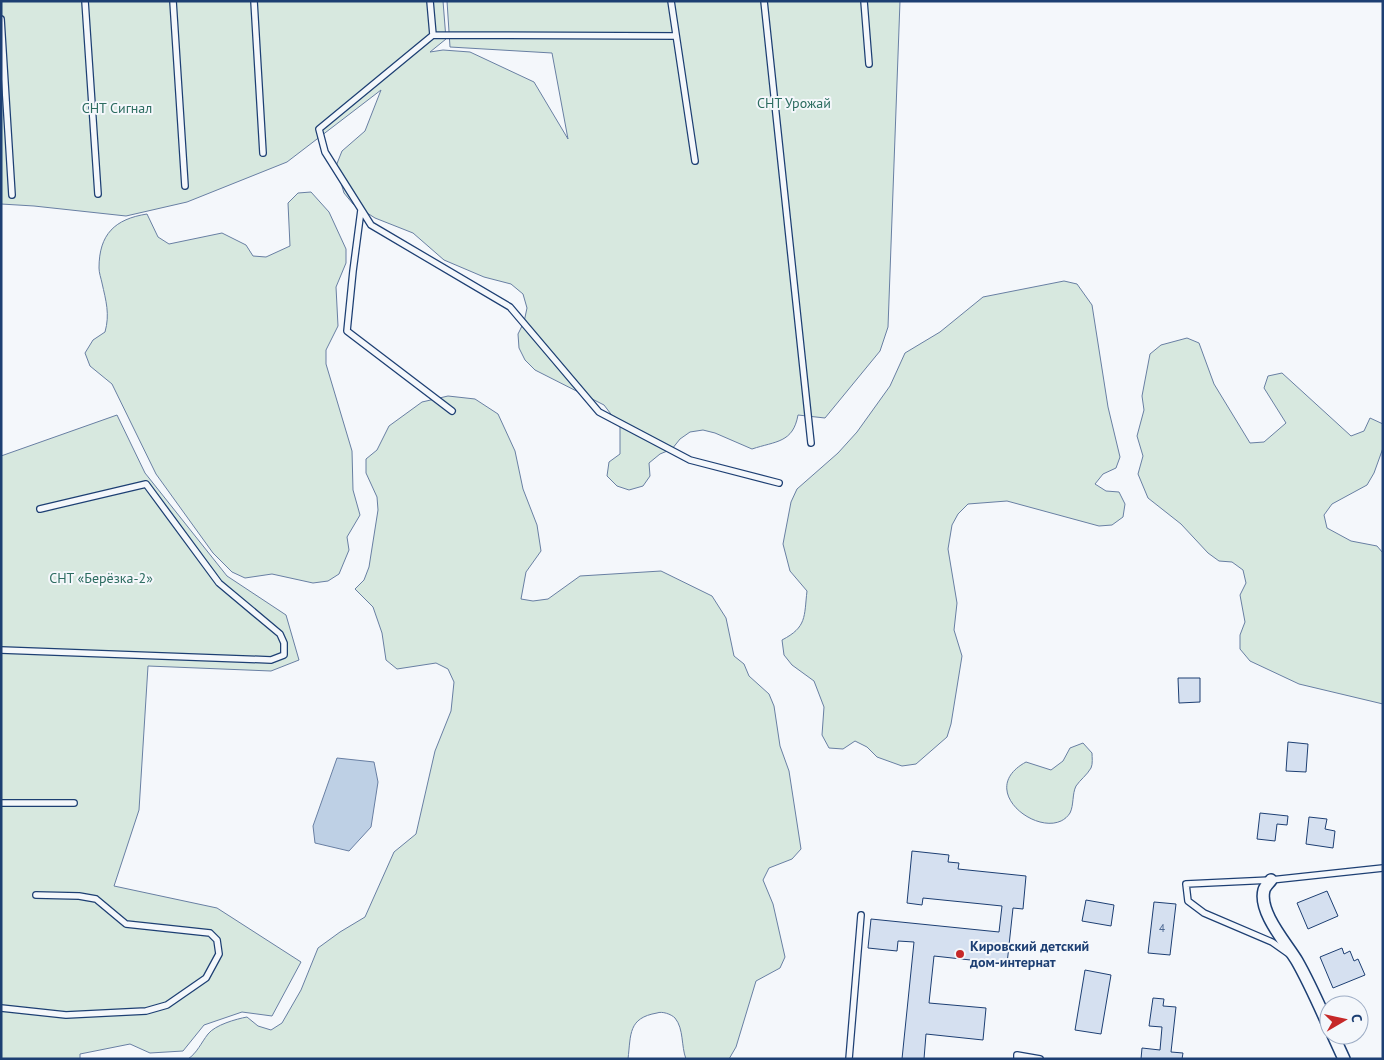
<svg xmlns="http://www.w3.org/2000/svg" width="1384" height="1060" viewBox="0 0 1384 1060" font-family="'PT Sans',sans-serif">
<rect width="100%" height="100%" fill="#f4f7fb"/>
<path fill="#d7e8df" stroke="#687fa3" d="M1,1H443L446,39L430,52L443,50L470,52L534,82L568,139L552,53L450,47L447,1H900L888,327L880,351L825,418L798,415C793,443 776,441 752,449L715,433L703,430L690,432L680,439L672,449L660,454L649,463L650,476L643,486L629,490L617,486L607,476L609,462L620,454V426L604,405L535,370L525,360L519,348L518,334L524,322L527,308L523,294L511,284L484,277L444,260L413,233L375,218L353,204L344,193L336,166L342,151L365,131L381,90L287,162L187,202L126,216L34,206L1,204Z
M311,192L329,212L346,249V263L336,287L338,326L326,350V364L352,451L353,490L360,515L347,537L349,550L339,574L328,581L313,583L272,574L245,578L232,572L213,553L156,474L112,384L90,366L85,353L93,340L105,332C110,314 106,301 102,283C101,278 99,273 99,268C99,234 115,219 147,214L158,237L169,244L222,233L246,245L253,256L266,257L290,246L288,203L298,193Z
M1064,281L1077,284L1092,305L1108,407L1120,457L1116,468L1103,474L1095,484L1106,491L1119,492L1125,504L1123,517L1112,525L1099,526L1007,501L968,504L958,514L952,525L948,549L957,603L954,630L962,656L951,724L947,737L916,764L902,766L877,757L867,747L855,741L843,749L829,748L822,735L824,707L814,681L792,665L784,655L782,640C807,627 804,617 807,591L790,571L783,544L791,502L797,489L838,453L857,432L890,386L905,353L940,332L983,297Z
M1187,338L1199,343L1214,384L1250,443L1264,442L1286,423L1264,388L1268,376L1282,373L1351,436L1364,431L1370,418L1383,424V448L1374,473L1367,485L1332,504L1324,515L1327,528L1351,541L1377,546L1383,553V704L1299,684L1250,661L1240,649V635L1245,622L1240,595L1246,583L1243,570L1232,562L1219,561L1208,553L1181,524L1148,498L1138,474L1143,456L1137,436L1144,410L1142,396L1150,354L1161,345Z
M448,396L475,399L498,414L515,451L523,489L537,525L541,551L526,572L521,599L533,601L548,599L580,576L661,571L712,596L726,618L734,656L744,664L749,676L769,694L774,706L780,746L789,771L801,849L792,859L769,868L763,880L773,904L785,957L780,968L756,981L736,1047L729,1059H686C681,1046 684,1029 675,1018C671,1014 662,1011 657,1013C628,1018 631,1034 628,1059H188C197,1053 201,1043 208,1034C215,1025 236,1019 247,1017L258,1026L271,1030L282,1023L301,990L318,948L340,932L365,917L394,852L416,834L435,751L451,711L454,682L448,669L436,663L397,669L386,660L382,633L373,607L355,589L364,580L369,567L378,510L377,497L366,473V459L377,450L389,426L422,402Z
M117,415L145,473L227,576L286,615L299,660L271,671L148,666L139,810L114,886L217,908L301,962L272,1016L242,1012L204,1025L183,1051L150,1053L130,1044L80,1054V1059H1V456Z
M1083,743L1092,753C1092,757 1093,764 1091,768C1087,775 1080,780 1076,786C1072,794 1074,805 1070,813C1049,846 971,792 1026,762L1051,770L1063,761L1070,748Z"/>
<path fill="#bed0e5" stroke="#687fa3" d="M337,758L374,762L378,782L371,827L349,851L315,843L313,826Z"/>
<path fill="#d5e0f0" stroke="#1d3f73" d="M1178,678H1200V702L1179,703Z
M1288,742L1308,744L1306,772L1286,771Z
M1260,813L1288,816L1287,825L1277,824L1275,841L1257,839Z
M1309,817L1327,819L1325,829L1335,831L1333,848L1306,844Z
M912,851L949,855L948,862L959,863L958,869L1026,876L1023,909L1013,908L1007,964L934,956L929,1003L986,1008L983,1040L926,1034L924,1059H902L914,942L898,941L897,951L868,948L871,919L999,932L1002,906L923,898L922,905L907,903Z
M1327,891L1338,916L1308,929L1297,903Z
M1086,900L1114,905L1111,926L1082,921Z
M1154,902L1176,904L1170,955L1148,953Z
M1342,948L1344,954L1350,951L1354,961L1358,959L1365,975L1333,988L1320,957Z
M1085,970L1111,975L1101,1034L1075,1030Z
M1153,998L1164,999L1163,1006L1176,1007L1171,1052L1183,1053L1182,1059H1141L1142,1048L1160,1050L1162,1027L1149,1026Z"/>
<g fill="none" stroke-linecap="round" stroke-linejoin="round">
<g stroke="#1d3f73" stroke-width="8">
<path id="service" d="M85,1L98,194
M173,1L185,186
M254,1L263,153
M430,1L433,35
M671,1L695,161
M764,1L811,443
M864,1L869,64
M1,19L12,195
M676,36L433,35L319,129L325,152L371,225L510,307L599,412L690,460L779,483
M361,210L353,271L347,331L452,411
M1,650L271,660L284,655V643L280,634L219,583L146,484L40,509
M1,803H74
M1289,954L1272,942L1204,913L1188,901L1186,884L1271,880L1383,868
M1,1008L66,1015L146,1011L167,1005L206,978L219,954L217,940L210,933L126,924L96,899L79,896L36,895
M849,1059L861,915
M1017,1059V1055L1040,1059"/>
</g>
<g stroke="#1d3f73" stroke-width="14">
<path id="minor" d="M1271,880C1269,883 1265,886 1264,890C1258,912 1287,944 1297,961C1309,982 1319,1005 1329,1027
M1333,1035L1344,1059"/>
</g>
<use href="#service" stroke="#f4f7fb" stroke-width="5.5"/>
<use href="#minor" stroke="#f4f7fb" stroke-width="11"/>
</g>
<circle fill="#c62828" stroke="#f4f7fb" stroke-width="2" cx="960" cy="954" r="5"/>
<g text-anchor="middle" dominant-baseline="central" stroke-width="4" stroke-linejoin="round" paint-order="stroke">
<g font-size="11" fill="#4b6792">
<text x="1162" y="928">4</text>
</g>
<g font-size="14" fill="#2c6c60" stroke="#f4f7fb">
<text x="794" y="103">СНТ Урожай</text>
<text x="117" y="108">СНТ Сигнал</text>
<text x="101" y="578">СНТ «Берёзка-2»</text>
</g>
<g font-size="14" font-weight="bold" fill="#1d3f73" stroke="#f4f7fb" text-anchor="start">
<text x="970" y="946">Кировский детский<tspan x="970" dy="16">дом-интернат</tspan></text>
</g>
</g>
<rect width="1384" height="1060" fill="none" stroke="#1d3f73" stroke-width="5"/>
<g transform="translate(1344 1020) rotate(81)"><circle r="24" fill="#f4f7fb" stroke="#9eadc5"/>
<path d="M0-4L9 19L0 12L-9 19Z" fill="#c62828"/>
<text y="-8" font-size="14" font-weight="bold" text-anchor="middle" fill="#1d3f73">С</text>
</g>
</svg>
